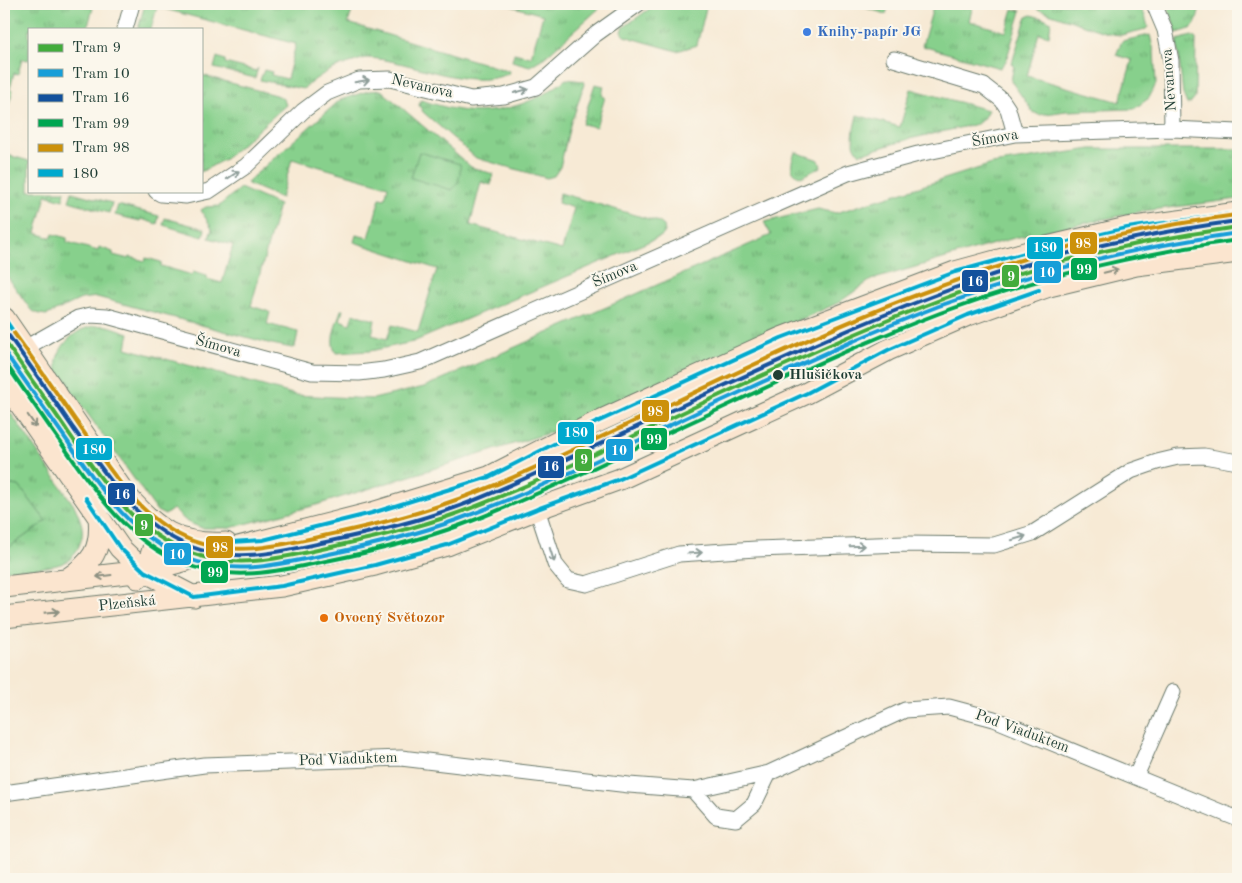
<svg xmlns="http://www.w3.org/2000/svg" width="1242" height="883" viewBox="0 0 1242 883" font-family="'Old Standard TT',serif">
<defs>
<pattern id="grass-tufts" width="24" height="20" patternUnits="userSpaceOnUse" patternTransform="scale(1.25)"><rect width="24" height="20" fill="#87d08c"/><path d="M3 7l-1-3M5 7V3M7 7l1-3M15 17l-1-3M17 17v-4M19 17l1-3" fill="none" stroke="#6eaa73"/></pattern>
</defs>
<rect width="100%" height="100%" fill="#fbf7ec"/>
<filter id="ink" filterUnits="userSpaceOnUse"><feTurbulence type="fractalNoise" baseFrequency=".02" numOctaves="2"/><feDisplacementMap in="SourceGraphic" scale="10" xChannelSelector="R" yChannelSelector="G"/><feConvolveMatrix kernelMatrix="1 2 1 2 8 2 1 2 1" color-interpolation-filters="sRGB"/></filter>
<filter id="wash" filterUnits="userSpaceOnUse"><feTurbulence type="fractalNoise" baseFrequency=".0096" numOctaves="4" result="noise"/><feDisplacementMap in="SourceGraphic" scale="20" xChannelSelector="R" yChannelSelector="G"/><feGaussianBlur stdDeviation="1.12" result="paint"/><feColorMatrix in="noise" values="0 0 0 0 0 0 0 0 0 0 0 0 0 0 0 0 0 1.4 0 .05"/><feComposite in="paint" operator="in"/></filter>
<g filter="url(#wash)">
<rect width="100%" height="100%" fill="#f7ead5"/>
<path fill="url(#grass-tufts)" stroke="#538660" d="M4,4H78L93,8L87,29H29V60L22,59L18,74L14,73L10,89L13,90L4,120Z
M145,4H348L354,5L348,23L509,71V73C471,93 409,59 367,58C364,58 359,60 356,61C332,68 322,73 303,89L260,80L264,70L272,72L271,75L287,79L296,44L157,7L151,29H138Z
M504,4H604L545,57L530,66L512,61L514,53L531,57L543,15Z
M656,4H707L697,45L677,51L624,36L622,31L624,27Z
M867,4H889L886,14L866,8Z
M934,4H977L976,6L973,5L969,21L1006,32L1013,9L1021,11L1006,61L1000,68L922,46Z
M1033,4H1139L1145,16L1148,27L1146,29L1121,35L1112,34L1095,29L1037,9Z
M1166,4H1201C1195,25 1199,28 1176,33L1172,18Z
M1031,15L1046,19L1051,22L1049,36L1039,33L1027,76L1120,102L1132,60L1116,55L1122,41L1150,35L1154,51L1156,84L1149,98L1134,109L1066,111L1039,115L1033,112L1011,81L1014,65L1012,63L1026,18Z
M1192,36L1196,39L1195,98L1191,103L1187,104L1183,94L1177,40Z
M217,57L225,60V63L256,71L258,68L255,78L214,68Z
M201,75L279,96L284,100L286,105L225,159L201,172Z
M566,79L583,81L584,84L574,115L571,121L560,167L554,176L547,178L476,158L423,112L419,105L421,100C434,104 446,108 459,110C495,117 539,102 566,79Z
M595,84L604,86L602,96L605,97L596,127L582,124Z
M911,89L988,110L983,119L977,124L909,139L860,154C849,142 854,130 857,115L900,127Z
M381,90L471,167L493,174L491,185L481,182L470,225L562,250L574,208L558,203L560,193L659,222L664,226L665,232L662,236L413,342L370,351L336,353C328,340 337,324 341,310H343L340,320L350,324L353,314L375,320L372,335L387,339L392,325L418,332L437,269L354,242L356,235L369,238L380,198L385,199L388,186L292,159L281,198L248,184L247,182L340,100L368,91Z
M1091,149H1238V199L1143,211L1014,238L871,280L838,303L617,401L552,432L313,506L230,528H202L187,522L173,509L165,515L157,511L57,371C57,366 56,360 58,356C65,336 86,323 107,326C114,327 122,331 129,333L126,348L296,395L373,399L424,387L771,235L764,222L818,209L836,213L992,164Z
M795,152L819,160L821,167L801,177C788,171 791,164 795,152Z
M4,154L29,161V191H65L63,200L46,195L36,233L51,238L53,234L67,238V242L98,251L99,247L113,252V255L129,259L130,257L145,261L146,258L161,262V266L192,275L193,272L207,276V279L222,283L233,245L209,238L212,229L201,210L206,207L219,206L240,188L279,205L251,306L270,312L267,324L298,332L295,347L292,348L272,344L97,297L81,299L47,315L39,314L31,310L4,272Z
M72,192L112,203L109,213L69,201Z
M118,205L159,216L157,224L141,219L140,221L115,215Z
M165,218L205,229L203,237L163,225Z
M4,403L75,507C82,523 86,532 78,548C76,552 72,558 69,560C57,569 19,569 4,570V551L46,521L19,486L4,484Z"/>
<path fill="#87d08c" stroke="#538660" d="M419,152L460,164C461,173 459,184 452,190L411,178Z
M4,484L19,486L46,521L4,551Z"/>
</g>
<g filter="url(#ink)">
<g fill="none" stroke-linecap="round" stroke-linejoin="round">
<g stroke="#6b7a6c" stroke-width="17">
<path id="street" d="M1154,4L1165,30L1171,61L1172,129
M125,29L132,4
M894,59L984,86L1002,100L1008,109L1015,134
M156,191L161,194L186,196L209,191L246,166L303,111L327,93L359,80L390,79L471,99L504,96L536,87L596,34L638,4
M4,360L78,318L91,315L107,316L312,372L359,373L384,370L420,362L848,173L918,154L1015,134L1172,129L1238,132
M537,509L555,564L568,580L586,584L679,554L756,549L905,544L994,545L1033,533L1131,471L1157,462L1178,457L1204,456L1238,462
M1136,776L1173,692
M693,790L716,816L736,819L754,804L769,773
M4,793L204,765L401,758L629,785L693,790L769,773L905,710L949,707L994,719L1238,819"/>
</g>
<g stroke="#6b7a6c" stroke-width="23">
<path id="secondary" d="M4,318L125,494C156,529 177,546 226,543
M4,381L120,548L144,571L194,597
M138,578C151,563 156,545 155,525
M66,580C93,562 102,550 99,517
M4,587L144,571L372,513L489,477L595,423L781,338L955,272L1043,248L1127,228L1238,213
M4,617L282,586L375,565L447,545L537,509L620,479L807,393L888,350L968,315L1049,286L1136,265L1238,252"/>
</g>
<use href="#street" stroke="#fff" stroke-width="15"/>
<use href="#secondary" stroke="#fbe5cf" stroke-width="21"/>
<g stroke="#fbf7ec" stroke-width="8">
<path id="bus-1" d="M4,318L125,494L155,525L178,537L194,542L217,543L263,540L372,513L489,477L595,423L781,338L955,272L1043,248L1127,228L1238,213
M86,498L120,548L144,571L194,597L282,586L375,565L447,545L537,509L620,479L807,393L888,350L968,315L1039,290"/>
</g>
<use href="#bus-1" stroke="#00a9ce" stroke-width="4"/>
<g stroke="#fbf7ec" stroke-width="8">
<path id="tram-1" d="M4,340C25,371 47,401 68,432C101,479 134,533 191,553C235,569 278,559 322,549C368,539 414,529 458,513C547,480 634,435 720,395C790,362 860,330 932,303C1031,265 1134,241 1238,227"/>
</g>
<g stroke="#fbf7ec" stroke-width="8">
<path id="tram-2" d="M4,351C25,381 47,412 68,442C100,488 132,537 186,558C232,576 278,565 324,555C369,546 415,535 459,519C547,487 636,441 721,401C793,368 865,334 939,306C1036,271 1136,247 1238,233"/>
</g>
<g stroke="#fbf7ec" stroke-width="8">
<path id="tram-3" d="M9,336C31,367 52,397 73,428C105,473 135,524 189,546C234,564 280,552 326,542C369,533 412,523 454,508C493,494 531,476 569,458C620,435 671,411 721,387C791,355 861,323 933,296C1031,258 1133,235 1237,221"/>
</g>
<g stroke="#fbf7ec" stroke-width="8">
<path id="tram-4" d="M4,361C24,390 44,419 64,447C96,493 128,541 182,563C229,582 278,572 326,561C371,552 417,541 461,525C502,510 543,491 583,473C629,451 676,429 722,408C794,374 866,341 940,313C1037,277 1136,254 1238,240"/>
</g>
<g stroke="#fbf7ec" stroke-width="8">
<path id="tram-5" d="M14,333C36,363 57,394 78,424C109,468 140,521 193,541C236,557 280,545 323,536C366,527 409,517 450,502C503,484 553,459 603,436C712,385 820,330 933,289C1032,252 1133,229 1236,215"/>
</g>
<use href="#tram-1" stroke="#43ac3c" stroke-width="4"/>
<use href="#tram-2" stroke="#179ed8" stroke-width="4"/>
<use href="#tram-3" stroke="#13519c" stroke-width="4"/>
<use href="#tram-4" stroke="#00a651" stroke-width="4"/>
<use href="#tram-5" stroke="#cc910a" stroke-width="4"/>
</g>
<defs><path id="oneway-shaft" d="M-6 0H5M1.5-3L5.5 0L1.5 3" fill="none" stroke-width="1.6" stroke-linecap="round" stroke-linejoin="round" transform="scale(1.25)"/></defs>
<g stroke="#8f9e9a">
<use href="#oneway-shaft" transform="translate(362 81) rotate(-9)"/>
<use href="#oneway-shaft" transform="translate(521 91) rotate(-15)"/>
<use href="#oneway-shaft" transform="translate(233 175) rotate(-34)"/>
<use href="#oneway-shaft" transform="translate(1019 538) rotate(-17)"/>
<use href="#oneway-shaft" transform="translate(857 546) rotate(-2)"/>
<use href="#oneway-shaft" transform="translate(695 553) rotate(-4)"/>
<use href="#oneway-shaft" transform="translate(552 555) rotate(72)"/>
</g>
<g stroke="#8d9182">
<use href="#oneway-shaft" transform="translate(1111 271) rotate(-14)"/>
<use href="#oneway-shaft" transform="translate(32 421) rotate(55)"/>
<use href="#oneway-shaft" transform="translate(104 576) rotate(173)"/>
<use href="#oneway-shaft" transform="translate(52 612) rotate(-6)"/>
</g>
</g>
<circle fill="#3f7fe0" stroke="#fbf7ec" stroke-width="2" cx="807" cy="32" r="5"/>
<circle fill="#1f3d34" stroke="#fbf7ec" stroke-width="2" cx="778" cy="375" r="6"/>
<circle fill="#e8710a" stroke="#fbf7ec" stroke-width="2" cx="324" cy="618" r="5"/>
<g text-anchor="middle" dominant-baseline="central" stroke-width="4" stroke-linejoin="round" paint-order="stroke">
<g font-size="15" font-weight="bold" fill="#366cbe" stroke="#fbf7ec" text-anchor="start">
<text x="817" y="32">Knihy-papír JG</text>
</g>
<g font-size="15" fill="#1f3d34" stroke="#fbf7ec">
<text transform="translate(1170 80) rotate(-94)">Nevanova</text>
<text transform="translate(422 87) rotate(13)">Nevanova</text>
<text transform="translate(995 139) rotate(-10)">Šímova</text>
<text transform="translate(615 275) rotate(-23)">Šímova</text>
<text transform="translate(218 347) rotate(16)">Šímova</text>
<text transform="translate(127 604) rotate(-6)">Plzeňská</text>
<text transform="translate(1022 732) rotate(20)">Pod Viaduktem</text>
<text transform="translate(348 760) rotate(-2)">Pod Viaduktem</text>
</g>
<g font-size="15" font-weight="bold" fill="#1f3d34" stroke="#fbf7ec" text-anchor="start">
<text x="789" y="375">Hlušičkova</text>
</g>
<g font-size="15" font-weight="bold" fill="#c56008" stroke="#fbf7ec" text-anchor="start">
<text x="334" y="618">Ovocný Světozor</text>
</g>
</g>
<g stroke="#fbf7ec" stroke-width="2">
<rect x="1069" y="231" width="29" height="24" rx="5" fill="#cc910a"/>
<rect x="1026" y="236" width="38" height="24" rx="5" fill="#00a9ce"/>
<rect x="1070" y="257" width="28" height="24" rx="5" fill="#00a651"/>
<rect x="1033" y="260" width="29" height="24" rx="5" fill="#179ed8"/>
<rect x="1001" y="264" width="19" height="24" rx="5" fill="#43ac3c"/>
<rect x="961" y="269" width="28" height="24" rx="5" fill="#13519c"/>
<rect x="641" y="399" width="29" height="24" rx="5" fill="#cc910a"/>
<rect x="557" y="421" width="38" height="24" rx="5" fill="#00a9ce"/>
<rect x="640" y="427" width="28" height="24" rx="5" fill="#00a651"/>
<rect x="75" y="437" width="38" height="24" rx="5" fill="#00a9ce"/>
<rect x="605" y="438" width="29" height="24" rx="5" fill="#179ed8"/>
<rect x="574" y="448" width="19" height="24" rx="5" fill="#43ac3c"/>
<rect x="537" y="455" width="28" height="24" rx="5" fill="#13519c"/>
<rect x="107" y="482" width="29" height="24" rx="5" fill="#13519c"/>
<rect x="134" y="513" width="20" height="24" rx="5" fill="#43ac3c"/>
<rect x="205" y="535" width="29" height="24" rx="5" fill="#cc910a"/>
<rect x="163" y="542" width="29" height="24" rx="5" fill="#179ed8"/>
<rect x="200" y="560" width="29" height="24" rx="5" fill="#00a651"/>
</g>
<g font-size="14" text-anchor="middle" font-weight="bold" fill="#fff">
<text x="1083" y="248">98</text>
<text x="1045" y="252">180</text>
<text x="1084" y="274">99</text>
<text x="1047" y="277">10</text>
<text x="1011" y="281">9</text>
<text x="975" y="286">16</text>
<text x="655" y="416">98</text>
<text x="576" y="437">180</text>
<text x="654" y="444">99</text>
<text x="94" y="454">180</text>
<text x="619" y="455">10</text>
<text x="584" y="464">9</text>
<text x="551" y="471">16</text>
<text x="122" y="499">16</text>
<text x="144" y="530">9</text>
<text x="220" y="552">98</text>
<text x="177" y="559">10</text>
<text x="215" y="577">99</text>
</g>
<rect width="1242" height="883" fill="none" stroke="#fbf7ec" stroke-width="20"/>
<rect x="28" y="28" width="175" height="165" fill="#fbf7ec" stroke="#a3ada2"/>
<rect x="38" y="44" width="25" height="8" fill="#43ac3c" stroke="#a3ada2"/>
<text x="72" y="52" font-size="15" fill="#1f3d34">Tram 9</text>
<rect x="38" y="69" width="25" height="8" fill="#179ed8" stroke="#a3ada2"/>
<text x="72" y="78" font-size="15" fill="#1f3d34">Tram 10</text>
<rect x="38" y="94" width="25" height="8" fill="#13519c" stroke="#a3ada2"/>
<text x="72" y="102" font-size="15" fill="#1f3d34">Tram 16</text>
<rect x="38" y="119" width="25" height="8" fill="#00a651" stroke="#a3ada2"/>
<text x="72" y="128" font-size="15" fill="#1f3d34">Tram 99</text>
<rect x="38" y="144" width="25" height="8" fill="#cc910a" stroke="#a3ada2"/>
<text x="72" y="152" font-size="15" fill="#1f3d34">Tram 98</text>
<rect x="38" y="169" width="25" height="8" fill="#00a9ce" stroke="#a3ada2"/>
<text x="72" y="178" font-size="15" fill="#1f3d34">180</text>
</svg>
